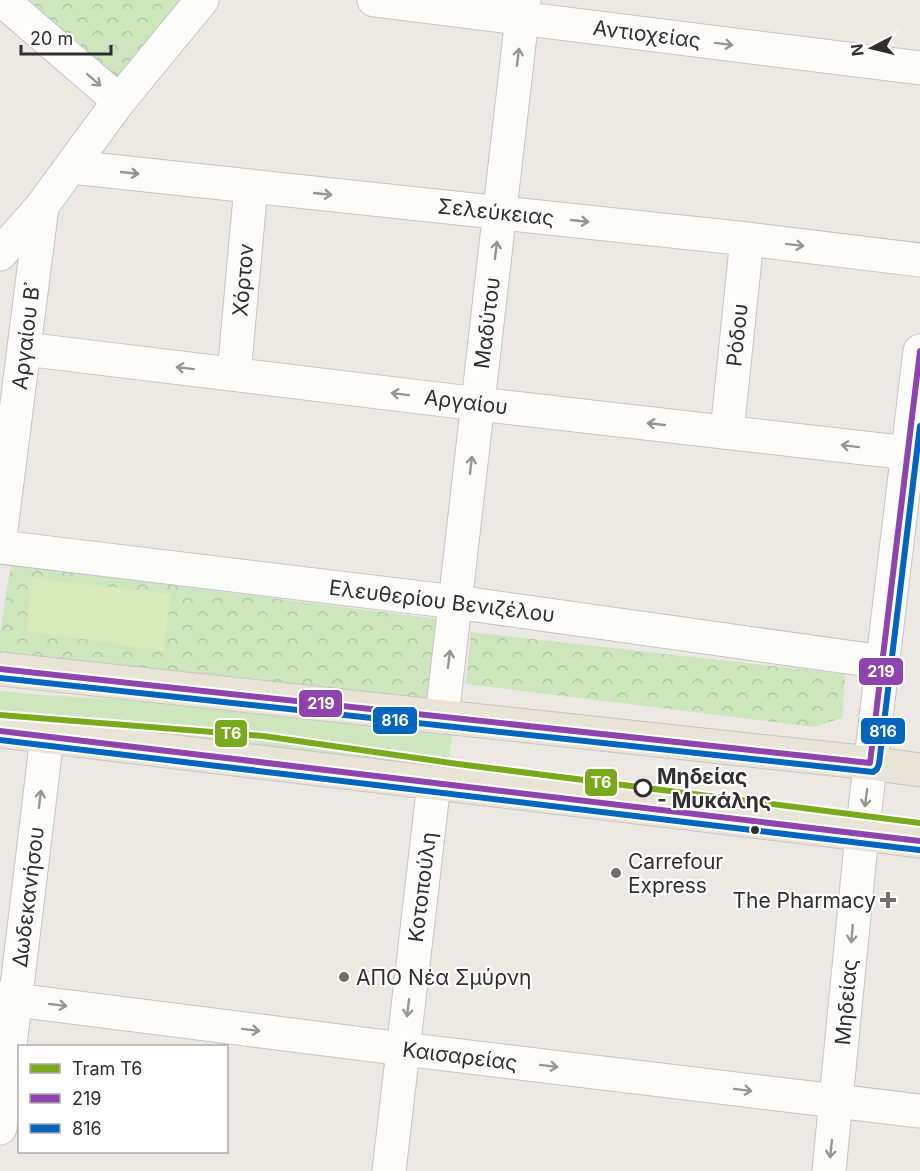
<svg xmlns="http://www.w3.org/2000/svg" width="920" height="1171" viewBox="0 0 920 1171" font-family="Inter,sans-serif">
<defs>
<pattern id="forest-crowns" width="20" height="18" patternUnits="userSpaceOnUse" patternTransform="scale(1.5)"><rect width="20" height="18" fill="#cee6be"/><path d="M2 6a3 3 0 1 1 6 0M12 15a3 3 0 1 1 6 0" fill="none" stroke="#b1c6a4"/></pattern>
</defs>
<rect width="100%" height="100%" fill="#ece8e4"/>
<path fill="#cee6be" d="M0,691L41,695L318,711L453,726L447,780L0,727Z"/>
<path fill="url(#forest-crowns)" d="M2,0H202L119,101Z
M11,565L437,619L434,704L0,661V632Z
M471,632L845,674L842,718L814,727L466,684Z"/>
<path fill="#d9eabb" d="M33,578L171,594L164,651L26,631Z"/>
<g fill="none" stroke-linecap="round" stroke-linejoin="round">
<g stroke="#c5c4c5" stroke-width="35">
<path id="minor" d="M2,0L119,101
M374,0L920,68
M71,167L747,239L920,260
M0,254L42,206L119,101L202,0
M25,349L478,404L908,453
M234,374L251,186
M727,432L747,239
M0,537L42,206
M0,547L455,602L883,662
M442,717L524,0
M0,998L403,1049L920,1111
M0,1128L47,737
M389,1171L434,783
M829,1171L862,834L920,351"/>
</g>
<g stroke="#c6c5c4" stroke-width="35">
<path id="major" d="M0,669L870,763L920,770
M0,731L920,841"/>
</g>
<use href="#minor" stroke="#fcfcfb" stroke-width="33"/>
<use href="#major" stroke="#e8e4d6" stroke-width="33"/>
<g stroke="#fff" stroke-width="10">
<path id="bus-1" d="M0,669L870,763L920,351
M0,731L920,841"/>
</g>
<g stroke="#fff" stroke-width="10">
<path id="bus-2" d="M0,678L873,772L877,769L879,764L920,426
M0,740L919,850"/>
</g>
<use href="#bus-1" stroke="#8e44ad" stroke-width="6"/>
<use href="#bus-2" stroke="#0065bd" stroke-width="6"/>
<g stroke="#fff" stroke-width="10">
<path id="tram-1" d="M0,715L263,736L458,764L920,823"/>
</g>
<use href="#tram-1" stroke="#7aaa1c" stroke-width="6"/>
</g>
<defs><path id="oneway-shaft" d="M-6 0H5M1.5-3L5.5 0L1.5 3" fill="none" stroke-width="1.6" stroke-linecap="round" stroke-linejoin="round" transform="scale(1.5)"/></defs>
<g stroke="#959594">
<use href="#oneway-shaft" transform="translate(724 44) rotate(7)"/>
<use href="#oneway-shaft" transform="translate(518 57) rotate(-83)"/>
<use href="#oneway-shaft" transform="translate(94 80) rotate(41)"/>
<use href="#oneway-shaft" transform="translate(130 173) rotate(6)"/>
<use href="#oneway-shaft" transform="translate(323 194) rotate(6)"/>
<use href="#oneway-shaft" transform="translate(580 221) rotate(6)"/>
<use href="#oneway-shaft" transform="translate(795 245) rotate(7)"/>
<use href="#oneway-shaft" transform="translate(496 250) rotate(-83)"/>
<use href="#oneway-shaft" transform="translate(185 368) rotate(-173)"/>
<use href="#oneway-shaft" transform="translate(400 394) rotate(-173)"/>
<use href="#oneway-shaft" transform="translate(656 424) rotate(-174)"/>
<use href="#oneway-shaft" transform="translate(850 446) rotate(-173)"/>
<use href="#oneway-shaft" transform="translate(471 465) rotate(-83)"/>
<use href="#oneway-shaft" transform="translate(449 659) rotate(-83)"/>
<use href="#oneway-shaft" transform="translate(866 798) rotate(97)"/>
<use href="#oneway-shaft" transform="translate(40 799) rotate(-83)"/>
<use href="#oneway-shaft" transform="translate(852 934) rotate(95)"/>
<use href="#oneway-shaft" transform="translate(58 1005) rotate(7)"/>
<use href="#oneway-shaft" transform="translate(408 1008) rotate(97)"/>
<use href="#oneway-shaft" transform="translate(251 1030) rotate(7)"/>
<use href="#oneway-shaft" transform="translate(549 1066) rotate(7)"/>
<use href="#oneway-shaft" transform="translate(743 1090) rotate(7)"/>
<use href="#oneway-shaft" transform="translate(831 1149) rotate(96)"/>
</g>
<circle fill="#fff" stroke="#2e2e2e" stroke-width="3" cx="643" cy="788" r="8"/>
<circle fill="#2e2e2e" stroke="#fff" stroke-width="2" cx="755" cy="830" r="5"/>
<g fill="#706f6e" stroke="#fff" stroke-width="2">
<circle cx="616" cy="873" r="6"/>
<path d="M885 891h6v6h6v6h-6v6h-6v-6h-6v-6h6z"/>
<circle cx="344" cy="977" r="6"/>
</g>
<g text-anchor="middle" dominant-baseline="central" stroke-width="4.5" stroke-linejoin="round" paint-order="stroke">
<g font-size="21" fill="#2e2e2e" stroke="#fff">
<text transform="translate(647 34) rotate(7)">Αντιοχείας</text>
<text transform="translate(496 212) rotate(6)">Σελεύκειας</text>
<text transform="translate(243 280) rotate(-85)">Χόρτον</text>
<text transform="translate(487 323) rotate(-83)">Μαδύτου</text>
<text transform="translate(737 335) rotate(-84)">Ρόδου</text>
<text transform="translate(26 336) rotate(-83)">Αργαίου Β᾽</text>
<text transform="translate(466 402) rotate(7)">Αργαίου</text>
<text transform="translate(442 601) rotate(7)">Ελευθερίου Βενιζέλου</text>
<text transform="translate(422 887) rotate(-83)">Κοτοπούλη</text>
<text transform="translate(28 897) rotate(-83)">Δωδεκανήσου</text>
<text transform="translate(846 1002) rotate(-85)">Μηδείας</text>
<text transform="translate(460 1056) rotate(7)">Καισαρείας</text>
</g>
<g font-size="21" font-weight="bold" fill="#2e2e2e" stroke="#fff" text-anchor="start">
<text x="657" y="776">Μηδείας<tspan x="657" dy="24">- Μυκάλης</tspan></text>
</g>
<g font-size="21" fill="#2e2e2e" stroke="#fff" text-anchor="start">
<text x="628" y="861">Carrefour<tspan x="628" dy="24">Express</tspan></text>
<text x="876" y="900" text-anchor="end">The Pharmacy</text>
<text x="356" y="977">ΑΠΟ Νέα Σμύρνη</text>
</g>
</g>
<g stroke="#fff" stroke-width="2">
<rect x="858" y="657" width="46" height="29" rx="6" fill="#8e44ad"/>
<rect x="298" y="689" width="45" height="29" rx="6" fill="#8e44ad"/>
<rect x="372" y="706" width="46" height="29" rx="6" fill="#0065bd"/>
<rect x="860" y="717" width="46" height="28" rx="6" fill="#0065bd"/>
<rect x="214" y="719" width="34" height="29" rx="6" fill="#7aaa1c"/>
<rect x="584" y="768" width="34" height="29" rx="6" fill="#7aaa1c"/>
</g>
<g font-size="16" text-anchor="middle" font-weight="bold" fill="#fff">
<text x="881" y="677">219</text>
<text x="321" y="709">219</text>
<text x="395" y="726">816</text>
<text x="883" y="737">816</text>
<text x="231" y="739">Τ6</text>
<text x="601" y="788">Τ6</text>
</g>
<rect x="18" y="1045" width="210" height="108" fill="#ffffff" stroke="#ababab" stroke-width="1.5"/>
<rect x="30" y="1064" width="30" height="9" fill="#7aaa1c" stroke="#ababab" stroke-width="1.5"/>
<text x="72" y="1075" font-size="18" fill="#2e2e2e">Tram Τ6</text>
<rect x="30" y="1094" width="30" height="9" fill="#8e44ad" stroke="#ababab" stroke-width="1.5"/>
<text x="72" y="1105" font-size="18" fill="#2e2e2e">219</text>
<rect x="30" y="1124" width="30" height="9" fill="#0065bd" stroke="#ababab" stroke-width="1.5"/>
<text x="72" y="1135" font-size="18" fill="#2e2e2e">816</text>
<g transform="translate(872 48) rotate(263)" stroke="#ffffff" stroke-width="4.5" paint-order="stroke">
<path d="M0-4.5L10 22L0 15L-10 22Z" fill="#2e2e2e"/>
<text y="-9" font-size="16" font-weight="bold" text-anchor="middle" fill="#2e2e2e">N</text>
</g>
<path d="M21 45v9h90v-9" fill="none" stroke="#2e2e2e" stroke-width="3"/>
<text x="30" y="45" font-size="18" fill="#2e2e2e" stroke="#ffffff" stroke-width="4.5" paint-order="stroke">20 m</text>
</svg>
